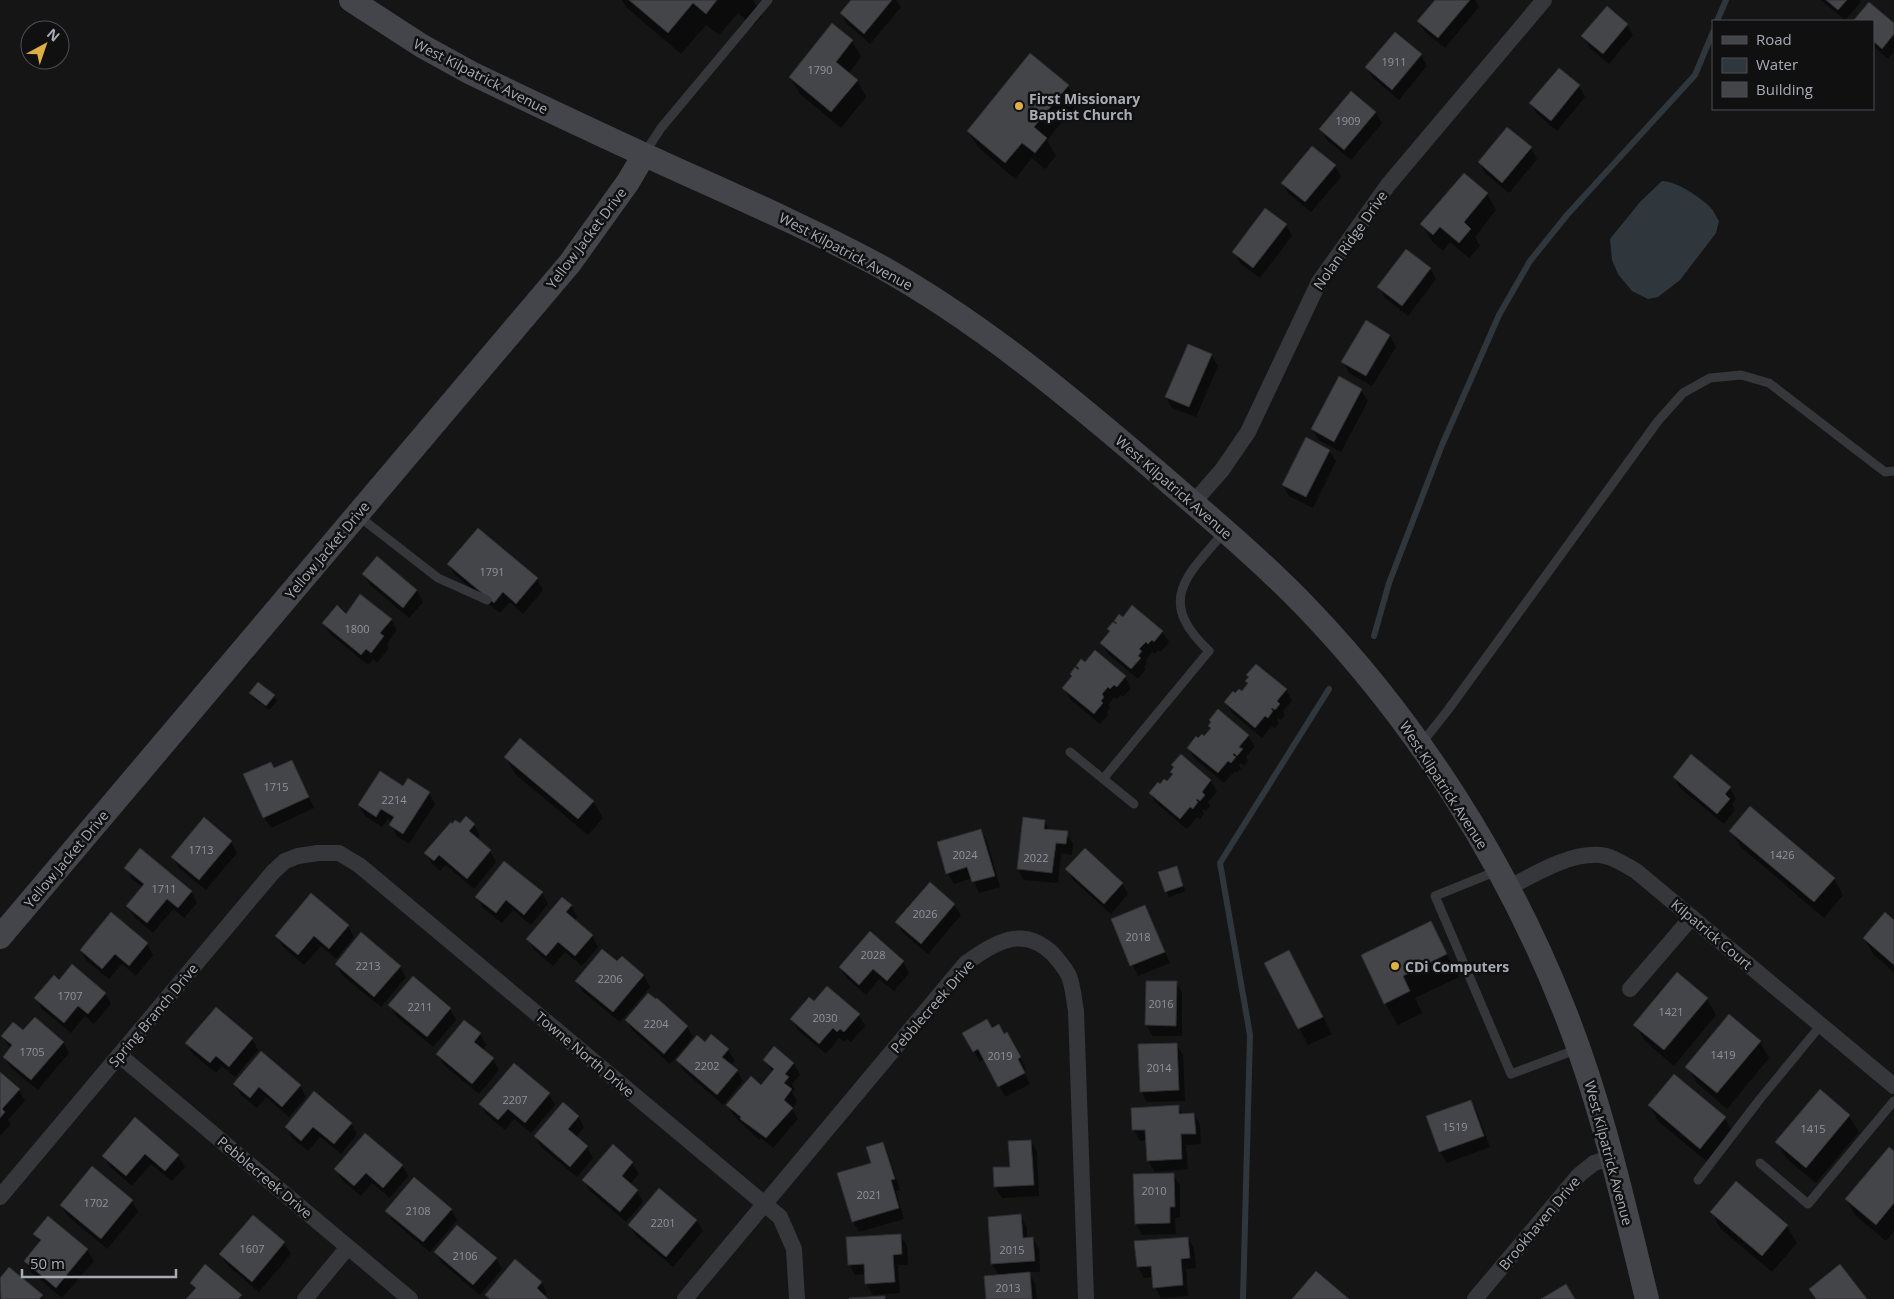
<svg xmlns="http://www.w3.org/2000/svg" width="1894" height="1299" viewBox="0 0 1894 1299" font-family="'Open Sans',sans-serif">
<rect width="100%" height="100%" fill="#151516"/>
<path fill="#2f373d" d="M1662,181C1676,181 1700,197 1710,207C1714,211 1716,217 1719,221L1716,233L1680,280L1658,297L1648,299L1632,291L1618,274L1612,260L1610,239L1640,202Z"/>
<path fill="#0007" d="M622,0H753L762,16L753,26L738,13L719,35L706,25L681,54L627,8Z
M853,0H896L901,7L870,44L847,24L841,14Z
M1436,0H1475L1479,7L1445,48L1425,32L1419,21Z
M1821,0H1860L1861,2L1845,20Z
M1869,3L1894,24V52L1888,59L1873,46V21H1854Z
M1627,25L1633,35L1609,64L1589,47L1583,36Z
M1395,33L1421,55L1427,66L1399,100L1373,78L1367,67Z
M852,41L861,57L848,74L857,80L866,97L841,128L800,94L790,77Z
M1030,55L1068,86L1078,103L1047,140L1056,156L1045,169L1032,158L1015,179L978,147L968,131Z
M1559,69L1579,86L1585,97L1557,131L1537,114L1531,103Z
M1375,112L1382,123L1351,160L1327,140L1321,129Z
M1531,148L1537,159L1509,193L1485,173L1479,162Z
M1335,166L1341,177L1311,212L1289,194L1282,183Z
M1487,194L1496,210L1475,237L1480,246L1469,258L1450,242L1443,251L1432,241L1422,224Z
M1266,210L1286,225L1292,236L1260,278L1240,263L1234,252Z
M1430,268L1436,279L1408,316L1385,298L1379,287Z
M1390,336L1396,347L1372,386L1349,373L1343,362Z
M1211,355L1218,366L1196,417L1172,408L1166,397Z
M1361,390L1368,401L1341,452L1319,440L1312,429Z
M1329,451L1336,461L1313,508L1289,496L1283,485Z
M377,558L417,591L423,602L409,618L370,585L364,574Z
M448,564L537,579L543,590L523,614L510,602L500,613L455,575Z
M363,596L391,620L397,630L387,644L389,648L377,663L373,659L368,665L330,634L324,623L346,615Z
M1123,619L1162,631L1169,642L1161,652L1158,650L1155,654L1152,652L1146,660L1147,663L1144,667L1146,669L1138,679L1108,654L1102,643L1117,624L1115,621Z
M1077,666L1125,677L1131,688L1123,697L1121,695L1117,699L1114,697L1108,705L1110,708L1107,712L1108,715L1100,724L1070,699L1064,688L1080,670Z
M1250,678L1286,690L1292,701L1283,711L1285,716L1281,720L1278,718L1277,720L1279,723L1275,728L1272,726L1262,738L1232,713L1226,702L1236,695L1242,693L1248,684L1247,681Z
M250,693L274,696L277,701L269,710L253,698Z
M1212,723L1248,736L1255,746L1246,757L1248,761L1244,766L1241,763L1239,765L1241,769L1237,773L1235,771L1224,783L1194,758L1188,748L1205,738L1211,730L1209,726Z
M1181,756L1211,781L1217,792L1208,802L1210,806L1206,811L1203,809L1202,810L1204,814L1200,819L1197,817L1187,829L1157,804L1150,793L1167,783L1174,775L1175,768L1173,765Z
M506,757L593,801L603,818L588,835L515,774Z
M292,761L314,808L271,828L264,817L274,769Z
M1674,777L1730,788L1736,799L1732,804L1735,810L1724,824L1680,788Z
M404,788L429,793L435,804L409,844L397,836L391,825L392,822L388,819L382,827L365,816L359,805Z
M1044,821L1050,831L1067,833L1073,844L1072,855L1061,853L1058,883L1024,880L1018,869Z
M460,825H474L480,835L477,839L490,851L496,862L474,889L446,865L440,871L432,864L426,853Z
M980,830L987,841L1000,887L979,893L972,878L954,884L947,873Z
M1731,831L1834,879L1843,895L1824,918L1741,847Z
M231,842L237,853L206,890L179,868L173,857Z
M141,850L191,892L197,903L184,918L173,909L153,933L134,917L128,906L143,888L132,879L126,868Z
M1067,869L1122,883L1128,894L1111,914L1073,880Z
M1179,872L1185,891L1169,897L1159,873Z
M542,893L548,904L531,925L513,910L502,923L483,908L477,897Z
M562,898L571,906L577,917L574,921L592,936L598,947L582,966L565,952L553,966L534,950L528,939Z
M954,904L961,915L928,954L903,933L897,922Z
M1145,906L1170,963L1138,976L1112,920Z
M1894,922V972L1874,955L1864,939Z
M1430,923L1459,977L1415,998L1422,1013L1398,1025L1385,1003Z
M348,926L354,937L336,959L321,946L304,965L283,947L276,936Z
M147,944L153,955L136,976L122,964L109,979L87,961L81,950Z
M622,958L644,976L650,987L620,1022L583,992L577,981L617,963Z
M903,962L909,973L894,991L879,979L866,995L847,978L840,968Z
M336,964L400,967L406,977L381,1007L342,975Z
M1266,964L1298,969L1332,1034L1308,1045Z
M1176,982L1182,993V1036H1153L1146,1025Z
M105,993L111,1004L94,1024L85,1016L71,1033L42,1009L36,998Z
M1707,999L1716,1015L1674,1066L1645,1041L1635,1025Z
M814,1003L859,1015L865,1026L851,1042L847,1039L844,1042L839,1038L826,1054L798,1030L792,1019Z
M390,1005L450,1009L456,1020L433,1047L396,1016Z
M627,1020L687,1027L693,1037L670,1064L633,1031Z
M465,1021L480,1034L486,1045L482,1050L493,1059L499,1070L479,1094L444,1065L438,1054Z
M992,1029L1004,1035L1013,1044L1026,1069L1023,1070L1030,1084L1005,1097L985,1059L980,1062L964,1033Z
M2,1036L63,1042L69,1053L38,1090L11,1068L4,1057L11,1049Z
M711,1036L728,1050L735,1061L730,1066L737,1071L743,1081L723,1105L684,1071L678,1060L705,1043Z
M252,1039L258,1050L235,1077L222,1066L216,1073L193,1054L187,1043Z
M1760,1042L1769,1058L1727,1109L1697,1083L1687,1067Z
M1176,1044L1183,1055L1185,1101L1147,1102L1141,1091Z
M775,1048L794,1064L800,1075L792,1084L795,1089L792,1092L797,1101L792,1109L798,1119L773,1148L761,1138L759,1140L734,1116L728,1105L762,1086L773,1073L765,1060Z
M0,1074L19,1090L25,1101L8,1120L11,1124L0,1136Z
M235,1084L300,1086L306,1097L289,1117L266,1097L257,1108L241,1095Z
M549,1094L555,1105L531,1133L514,1119L505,1130L487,1115L481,1105Z
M1471,1101L1477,1112L1490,1147L1447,1163L1440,1152L1428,1117Z
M1649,1105L1725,1118L1734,1135L1710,1164L1659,1122Z
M1178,1106L1183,1115L1194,1114L1200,1125L1201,1144L1186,1145L1188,1169L1155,1172L1148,1161L1147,1140L1140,1141L1134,1130Z
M578,1116L584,1127L576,1137L587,1147L593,1158L577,1177L541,1147L535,1136Z
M1849,1116L1859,1132L1816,1183L1787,1159L1777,1142Z
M135,1119L178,1156L185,1167L172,1181L151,1164L132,1186L110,1167L104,1156Z
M351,1124L357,1134L341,1154L320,1137L308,1151L292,1138L286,1127Z
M1031,1141L1037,1152L1039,1196L1002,1198L995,1187L994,1169L1011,1168Z
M882,1143L888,1154L900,1190L896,1191L904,1219L859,1232L853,1221L872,1163Z
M613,1146L632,1163L639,1174L630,1184L637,1191L643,1202L626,1222L590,1191L584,1181Z
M1894,1153V1231L1886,1241L1856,1216L1846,1200Z
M402,1165L408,1176L390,1198L372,1183L361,1196L342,1180L336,1169Z
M1173,1174L1180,1185V1217L1175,1218L1176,1234L1142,1235L1136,1224Z
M1736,1183L1787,1226L1797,1243L1772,1272L1721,1229L1712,1212Z
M132,1201L138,1212L107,1249L68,1216L61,1205Z
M451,1210L457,1220L430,1252L393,1221L387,1211Z
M253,1216L284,1243L291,1254L259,1292L227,1265L221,1254Z
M1020,1216L1027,1227V1239L1033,1238L1039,1249L1040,1272H1029L1035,1284L1037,1299H987L999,1276L992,1264Z
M49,1217L87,1250L94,1261L62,1298L31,1272L25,1261L40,1243L35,1234Z
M696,1220L703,1231L673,1267L636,1236L630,1225Z
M900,1235L907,1246L908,1265H898L900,1293L873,1295L866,1284V1274L855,1275L849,1264Z
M1188,1238L1194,1249L1196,1268L1186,1269L1188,1296L1161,1298L1155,1287L1154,1277L1144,1278L1138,1267Z
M436,1253L496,1258L502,1269L480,1295L442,1263Z
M9,1269L42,1296L43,1299H0V1280Z
M541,1282L547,1293L545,1296L548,1299H489L486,1295Z"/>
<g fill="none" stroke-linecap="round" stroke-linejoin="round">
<path stroke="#2f373d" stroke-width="6" d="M1717,21L1726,0
M1374,636L1389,583L1442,445L1499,315L1530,261L1567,215L1695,75L1713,32
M1243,1299L1250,1035L1220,863L1329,689"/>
</g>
<path fill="#444549" stroke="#2f2f32" d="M629,0H717L706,14L693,3L668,33Z
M851,0H892L864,34L840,13Z
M1435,0H1470L1438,38L1417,21Z
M1826,0H1847L1838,10Z
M1869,2L1894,23V34L1882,49L1873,41V21H1853Z
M1607,6L1628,24L1603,54L1581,36Z
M832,23L853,40L836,62L858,80L831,112L789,77Z
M1395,32L1422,54L1392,90L1365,67Z
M1030,53L1069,85L1034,127L1047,138L1035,153L1022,143L1005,163L967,131Z
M1559,68L1580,85L1551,121L1529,103Z
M1351,91L1376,112L1344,150L1319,129Z
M1507,127L1532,147L1502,183L1478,162Z
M1312,146L1336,165L1305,202L1281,183Z
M1464,173L1488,193L1464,222L1471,229L1459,243L1440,227L1433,235L1420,224Z
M1265,208L1287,224L1253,268L1232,252Z
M1406,249L1431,268L1402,306L1377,287Z
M1366,320L1390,335L1366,376L1341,362Z
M1188,344L1212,354L1189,407L1165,397Z
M1339,376L1362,389L1334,442L1311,429Z
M1306,437L1330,450L1306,497L1282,485Z
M478,528L538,578L516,604L503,592L494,603L447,564Z
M377,556L417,590L403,608L362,574Z
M360,594L392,619L380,633L384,636L371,653L366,649L361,655L322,623L337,605L346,614Z
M1132,605L1163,631L1154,642L1152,640L1148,644L1146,642L1139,649L1142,651L1138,656L1141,658L1131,669L1100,643L1110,631L1107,629L1113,622L1116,624L1117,623L1114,621L1119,614L1123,617Z
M1095,650L1126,676L1117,687L1114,685L1110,689L1108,687L1102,694L1104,697L1101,701L1103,703L1094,714L1062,688L1072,676L1070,674L1075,667L1078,670L1079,668L1076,666L1081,659L1085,662Z
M1256,664L1287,689L1277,701L1280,704L1275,710L1272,708L1271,709L1273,711L1268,718L1265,716L1255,728L1224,702L1233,691L1235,693L1239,689L1242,691L1248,683L1245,681L1249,677L1246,675Z
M258,682L275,695L266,706L249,693Z
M1218,709L1249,735L1239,747L1243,749L1237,756L1234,753L1233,755L1236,757L1231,763L1228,761L1218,773L1187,748L1196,736L1198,738L1202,734L1204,736L1211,728L1208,726L1211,722L1209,720Z
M520,738L594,801L578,819L504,757Z
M1181,754L1211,780L1202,792L1205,795L1200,801L1197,799L1196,800L1198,802L1193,809L1190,807L1180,819L1149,793L1158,782L1160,784L1164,779L1167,781L1173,774L1170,772L1174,767L1171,765Z
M1691,754L1731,787L1725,794L1730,799L1717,814L1673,777Z
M292,760L309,797L263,818L243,774L271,762L274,768Z
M380,771L403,786L408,778L430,792L403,834L389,825L394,817L381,809L376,817L358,805Z
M1750,806L1835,878L1814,902L1729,831Z
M466,816L475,824L469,831L491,850L467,879L439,855L434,861L424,853L451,822L452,824L455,820L460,823Z
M204,817L232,841L199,880L171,857Z
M1023,817L1045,820L1044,829L1068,831L1066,844L1056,843L1052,873L1017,869Z
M981,829L995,876L972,882L967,867L946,874L937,842Z
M140,848L192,891L178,908L167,899L147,923L126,906L144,884L124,868Z
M1085,848L1123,883L1104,904L1065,869Z
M504,861L543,892L524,915L506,900L496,913L475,897Z
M1177,866L1183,886L1165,892L1158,872Z
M930,882L955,904L921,944L895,922Z
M311,893L349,925L329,949L314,936L298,955L275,936Z
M562,897L572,905L566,912L593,935L575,956L558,942L546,956L526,939Z
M1145,905L1165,952L1130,966L1111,919Z
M111,912L148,943L129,966L115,954L102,969L80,950Z
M1885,912L1894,920V965L1863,938Z
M1431,921L1447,954L1403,976L1410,991L1384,1004L1361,955Z
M870,931L904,961L887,981L873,969L859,985L839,967Z
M361,932L401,966L374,997L335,964Z
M602,949L617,961L622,956L644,975L613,1012L575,981Z
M1289,950L1323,1017L1298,1029L1264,963Z
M72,964L106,993L88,1014L78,1006L64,1023L34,998L54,975L59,980Z
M1677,972L1708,998L1664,1050L1633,1025Z
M413,976L451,1008L427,1037L388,1005Z
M1146,981H1177L1176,1026L1145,1025Z
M827,986L860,1014L844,1032L840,1029L837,1032L833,1028L819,1044L790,1019L809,997L814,1001Z
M648,993L656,999L657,998L688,1026L664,1054L625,1020Z
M216,1007L253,1038L229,1067L216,1056L210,1063L185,1043Z
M1729,1014L1761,1041L1717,1093L1685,1067Z
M35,1017L64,1042L31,1080L3,1057L12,1045L1,1036L13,1022L23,1030Z
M987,1019L992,1028L999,1024L1004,1034L1007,1032L1021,1057L1018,1059L1025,1073L998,1087L978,1049L973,1052L962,1033Z
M464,1020L481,1033L474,1042L494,1058L472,1084L436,1054Z
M711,1034L729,1049L722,1057L738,1070L717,1095L676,1060L697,1035L705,1042Z
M1177,1043L1179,1090L1140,1092L1138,1044Z
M774,1046L794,1063L785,1074L789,1077L784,1083L792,1089L784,1100L793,1108L766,1138L740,1119L741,1117L726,1105L751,1076L761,1085L774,1069L763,1060Z
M261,1051L301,1085L282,1107L259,1087L250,1098L233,1084Z
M514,1063L550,1093L525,1123L508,1109L498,1120L479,1104Z
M0,1072L20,1089L2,1109L5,1112L0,1118Z
M1674,1074L1726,1117L1700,1149L1648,1105Z
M1820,1089L1850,1115L1806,1168L1775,1142Z
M314,1091L352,1123L334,1144L313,1127L301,1141L285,1127Z
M1471,1100L1484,1136L1439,1152L1426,1116Z
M563,1102L579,1116L568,1129L588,1146L570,1167L534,1136Z
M1179,1105V1114L1194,1113L1196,1134H1181L1182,1159L1147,1161L1145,1130H1132L1131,1108Z
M135,1117L179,1155L165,1171L145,1154L126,1176L102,1156Z
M365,1133L403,1165L383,1188L366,1173L354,1186L334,1169Z
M1031,1140L1034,1185L994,1187L993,1167H1010L1008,1141Z
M883,1142L895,1179L891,1180L899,1208L852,1222L837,1173L871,1163L866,1147Z
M613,1144L633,1162L622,1176L638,1190L620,1212L582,1180Z
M1889,1147L1894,1151V1203L1876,1225L1845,1199Z
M92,1166L133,1200L101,1239L60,1205Z
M1174,1173L1175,1207H1170V1223L1135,1224L1133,1174Z
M414,1177L452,1209L423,1242L385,1211Z
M1736,1181L1788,1225L1762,1256L1710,1212Z
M659,1188L697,1220L666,1257L628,1225Z
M1021,1214L1023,1238L1033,1237L1035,1261L991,1264L988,1217Z
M253,1215L285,1242L252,1282L219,1254Z
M48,1216L88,1249L56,1288L24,1261L41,1240L33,1234Z
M457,1225L497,1258L473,1285L434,1252Z
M901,1234L902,1254L893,1255L895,1282L865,1284L864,1264L848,1265L846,1237Z
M1188,1237L1190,1258L1181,1259L1183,1285L1153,1288L1151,1266L1137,1267L1134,1241Z
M515,1259L542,1282L537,1288L548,1299H490L485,1295Z
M205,1264L242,1295L238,1299H186L196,1288L190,1283Z
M1840,1264L1867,1299H1816L1809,1289Z
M9,1267L43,1295L39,1299H1L0,1278Z
M1316,1271L1349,1299H1292Z
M1030,1272L1032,1299H986L984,1276Z
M1566,1284L1575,1299H1541Z
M885,1296V1299H849V1298Z"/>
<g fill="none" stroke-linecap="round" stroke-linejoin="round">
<path stroke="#36373b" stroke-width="9" d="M644,154L661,128L768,0
M357,515L438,578L487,600
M1421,744L1448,710L1658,421L1683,393L1710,378L1741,375L1769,383L1885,472L1894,471
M1070,752L1134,804
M1103,779L1209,651C1155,600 1187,576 1225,531
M1497,871L1435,896L1511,1074L1578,1049
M1760,1163L1808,1204L1894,1101
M1698,1180L1760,1099L1821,1025"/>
<path stroke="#36373b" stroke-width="16" d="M1193,503L1222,470L1248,432L1319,282L1388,185L1544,0
M1508,888C1535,874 1568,853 1600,855C1613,856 1625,865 1636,871L1894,1086
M1630,989L1692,917
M119,1055L410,1299
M0,1197L273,872L285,861L298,856L318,853H339L359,865L780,1217L794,1249L797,1299
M305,1299L348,1247
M685,1299L966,963C995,943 1022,924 1053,954C1058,960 1066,969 1069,976C1073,986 1074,1000 1076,1011L1086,1299
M1475,1299L1579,1175L1594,1163L1611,1158"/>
<path stroke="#44454a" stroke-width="24" d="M351,0L422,46L471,73C546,109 622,145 698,179C758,206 818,233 876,264C979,321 1067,395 1156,471C1208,516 1261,560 1308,609C1417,723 1505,861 1563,1007C1601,1101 1623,1201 1647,1299
M0,937L570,263L628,182L644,155"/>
</g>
<g fill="#deb044" stroke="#101011" stroke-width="2">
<circle cx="1019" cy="106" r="5"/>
<circle cx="1395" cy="966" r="5"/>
</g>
<g text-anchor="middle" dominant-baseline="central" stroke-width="5" stroke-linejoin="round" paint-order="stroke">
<g font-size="11" fill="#8f929a">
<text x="1394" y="61">1911</text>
<text x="820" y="69">1790</text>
<text x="1348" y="120">1909</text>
<text x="492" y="571">1791</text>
<text x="357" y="628">1800</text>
<text x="276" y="786">1715</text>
<text x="394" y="799">2214</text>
<text x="201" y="849">1713</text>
<text x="965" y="854">2024</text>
<text x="1782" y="854">1426</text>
<text x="1036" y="857">2022</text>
<text x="164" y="888">1711</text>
<text x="925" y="913">2026</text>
<text x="1138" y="936">2018</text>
<text x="873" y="954">2028</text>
<text x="368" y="965">2213</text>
<text x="610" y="978">2206</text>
<text x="70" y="995">1707</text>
<text x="1161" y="1003">2016</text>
<text x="420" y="1006">2211</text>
<text x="1671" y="1011">1421</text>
<text x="825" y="1017">2030</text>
<text x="656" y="1023">2204</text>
<text x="32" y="1051">1705</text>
<text x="1723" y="1054">1419</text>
<text x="1000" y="1055">2019</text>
<text x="707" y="1065">2202</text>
<text x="1159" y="1067">2014</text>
<text x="515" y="1099">2207</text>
<text x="1455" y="1126">1519</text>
<text x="1813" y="1128">1415</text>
<text x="1154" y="1190">2010</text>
<text x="869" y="1194">2021</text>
<text x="96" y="1202">1702</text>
<text x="418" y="1210">2108</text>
<text x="663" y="1222">2201</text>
<text x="252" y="1248">1607</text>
<text x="1012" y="1249">2015</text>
<text x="465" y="1255">2106</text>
<text x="1008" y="1287">2013</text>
</g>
<g font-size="14" fill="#a8abb5" stroke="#101011">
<text transform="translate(481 76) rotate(27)">West Kilpatrick Avenue</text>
<text transform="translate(586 238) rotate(-53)">Yellow Jacket Drive</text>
<text transform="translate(1350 240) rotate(-55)">Nolan Ridge Drive</text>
<text transform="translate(846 251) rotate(28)">West Kilpatrick Avenue</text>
<text transform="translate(1174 487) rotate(41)">West Kilpatrick Avenue</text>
<text transform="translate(327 550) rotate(-50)">Yellow Jacket Drive</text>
<text transform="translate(1444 785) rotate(57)">West Kilpatrick Avenue</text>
<text transform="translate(66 859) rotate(-50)">Yellow Jacket Drive</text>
<text transform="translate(1712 934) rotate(40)">Kilpatrick Court</text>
<text transform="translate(932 1006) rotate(-49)">Pebblecreek Drive</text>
<text transform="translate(153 1015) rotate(-50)">Spring Branch Drive</text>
<text transform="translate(585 1054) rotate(40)">Towne North Drive</text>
<text transform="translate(1609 1153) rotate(75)">West Kilpatrick Avenue</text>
<text transform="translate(265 1177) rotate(40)">Pebblecreek Drive</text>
<text transform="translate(1539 1223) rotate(-50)">Brookhaven Drive</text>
</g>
<g font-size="14" font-weight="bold" fill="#a8abb5" stroke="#101011" text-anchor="start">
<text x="1029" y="98">First Missionary<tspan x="1029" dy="16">Baptist Church</tspan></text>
<text x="1405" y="966">CDi Computers</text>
</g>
</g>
<rect x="1712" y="20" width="162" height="90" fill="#101011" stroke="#4d4e53"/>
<rect x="1722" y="36" width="25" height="8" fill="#44454a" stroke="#4d4e53"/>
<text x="1756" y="45" font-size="15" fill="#a8abb5">Road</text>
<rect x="1722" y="58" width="25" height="15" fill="#2f373d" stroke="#4d4e53"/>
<text x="1756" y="70" font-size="15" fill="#a8abb5">Water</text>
<rect x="1722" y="82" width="25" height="15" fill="#444549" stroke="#4d4e53"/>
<text x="1756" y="95" font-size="15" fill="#a8abb5">Building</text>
<g transform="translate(45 45) rotate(40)"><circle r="24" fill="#101011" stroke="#4d4e53"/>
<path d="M0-4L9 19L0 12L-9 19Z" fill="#deb044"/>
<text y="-8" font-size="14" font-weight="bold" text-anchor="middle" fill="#a8abb5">N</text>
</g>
<path d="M22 1269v8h154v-8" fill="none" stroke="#a8abb5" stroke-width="2.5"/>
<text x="30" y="1269" font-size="15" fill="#a8abb5" stroke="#101011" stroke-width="4" paint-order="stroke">50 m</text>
</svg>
